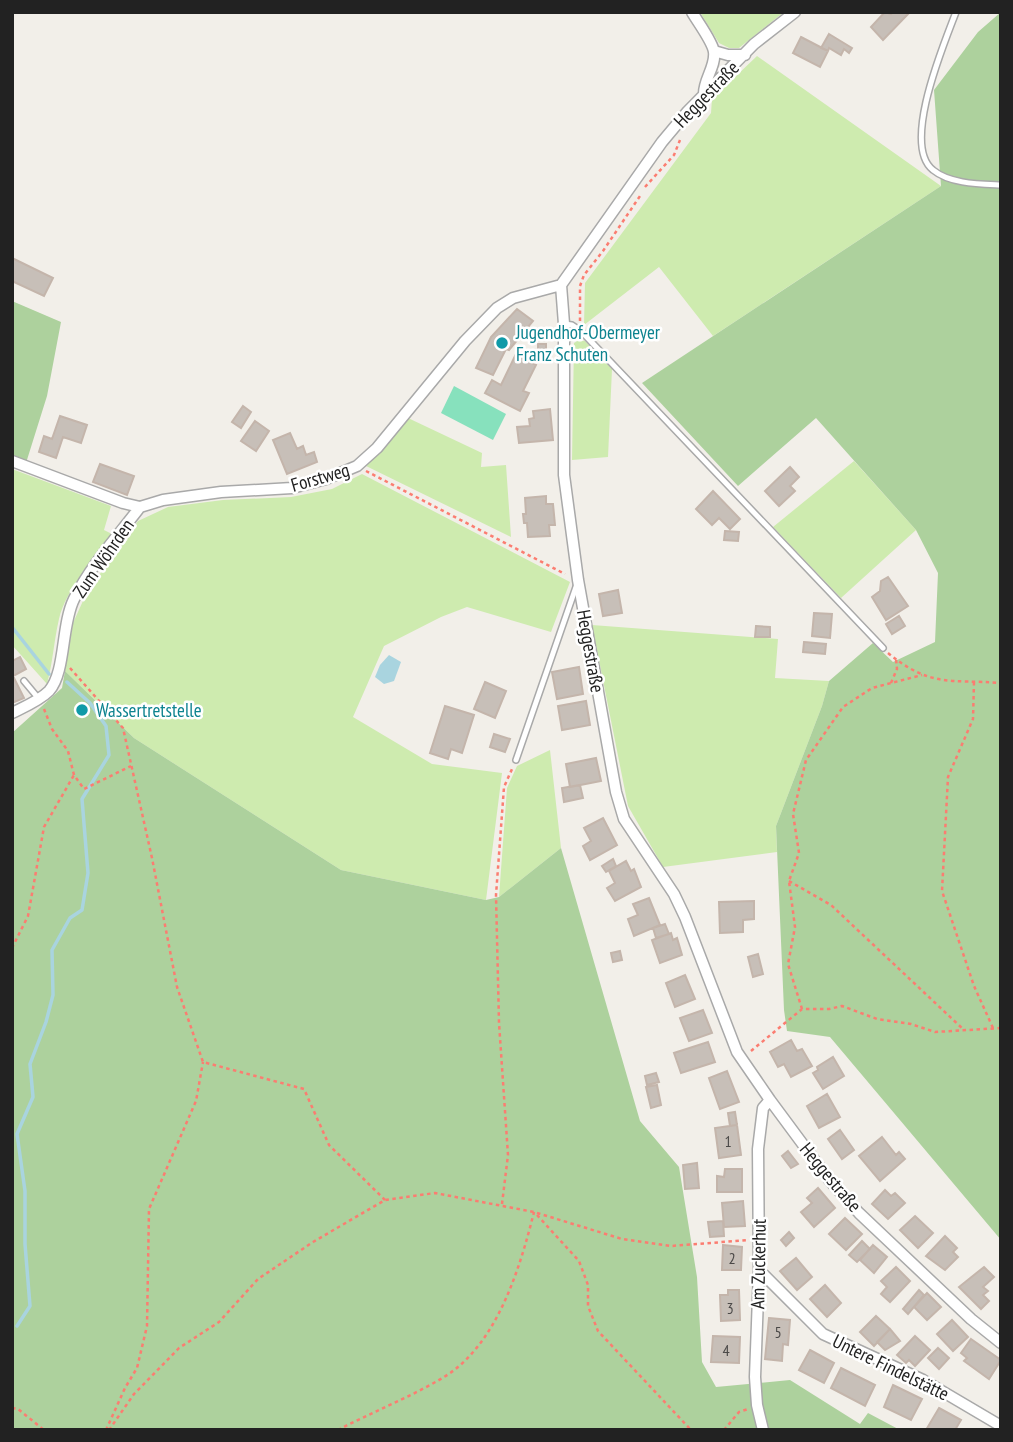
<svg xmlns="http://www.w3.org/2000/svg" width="1013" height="1442" viewBox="0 0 1013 1442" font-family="'PT Sans Narrow',sans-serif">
<rect width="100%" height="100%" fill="#f2efe9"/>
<path fill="#ceebaf" d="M700,12H784L739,48H729L719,43Z
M757,56L941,186L713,336L659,267L584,325L585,283L711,113L712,99Z
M579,340L585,341L612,369L608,457L572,460L574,343Z
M408,418L482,453L481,467L506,465L511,537L366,466Z
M854,461L916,530L841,598L773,527Z
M12,469L111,506L104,530L112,534C95,558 66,589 59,619C54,640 53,662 47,684L12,645Z
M362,474L570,582L551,632L467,607L441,617L384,646L353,717L432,764L502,773L486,900L341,870L134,738L65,671L73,623L87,592L138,521L168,507L223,500L291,497L332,489Z
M592,625L778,639L775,678L829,681L822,706L776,826L777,852L663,867L628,806Z
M550,750L561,848L499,897L507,788L517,766Z"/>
<path fill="#add19d" d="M1001,12V1240L830,1037L787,1031L784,1010L776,826L822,706L829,681L873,643L893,662L935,642L938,573L916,530L816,418L738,486L642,383L941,186L934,90L978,32Z
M12,301L61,322L47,396L26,463L12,459Z
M65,671L134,738L341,870L486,900L499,897L561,848L640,1121L679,1167L697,1277L702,1362L716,1387L790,1380L860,1424L868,1413L900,1430H12V733L62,688Z"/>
<path fill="#87e1bd" d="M454,386L506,414L493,440L441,413Z"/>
<path fill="#a9d4df" d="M389,655L401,662L394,681L384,684L375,677L380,665Z"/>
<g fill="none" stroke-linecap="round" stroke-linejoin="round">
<path stroke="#a9d4df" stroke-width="3.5" d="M12,627L49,674
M17,1326L30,1306L25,1244V1191L17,1134L33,1097L30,1064L46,1022L53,995L52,950L70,918L82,910L88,873L82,799L109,755L106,726L90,703L67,682"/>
</g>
<path fill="#c7bfb8" stroke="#c4b5ab" stroke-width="2" d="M885,12L891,14L893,12H910L883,40L871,27Z
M829,34L852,48L849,53L844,49L841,55L829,48L828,51L821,48Z
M801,37L828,51L820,67L793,53Z
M12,258L53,278L44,296L12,281Z
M517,309L533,321L509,350L506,349L493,375L476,368L491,337Z
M538,344H546V357H538Z
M516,354L536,365L523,391L529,393L520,411L485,393L492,380L501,385Z
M243,406L251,412L241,428L232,422Z
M550,409L553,440L519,443L517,427L530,426L529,419L534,418L533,411Z
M60,416L87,425L81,443L63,437L56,458L39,452L44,436L52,439Z
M255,421L269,431L256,451L241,441Z
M290,433L297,449L303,446L306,455L314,452L317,462L287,474L273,440Z
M100,464L134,476L127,495L93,482Z
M790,467L799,477L790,486L795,491L779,506L765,491Z
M713,491L740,519L730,529L719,518L712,525L696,509Z
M546,496V504H553L555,525H549L550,536L528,537L527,523H524L523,514H526L525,498Z
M725,531L739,532L738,541L724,540Z
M888,577L908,606L886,620L872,597L880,591L881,581Z
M618,590L622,613L603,616L599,594Z
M814,613L832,614L830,638L812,636Z
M899,616L905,626L892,634L886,624Z
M756,626L770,627V637H755Z
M804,642L826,644L825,654L803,652Z
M20,657L26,669L13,676L24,698L12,703V661Z
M579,667L583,694L557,699L552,672Z
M485,682L506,691L495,718L474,709Z
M586,701L590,725L562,730L558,706Z
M445,706L474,715L462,753L451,749L448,759L430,753Z
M494,734L510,739L505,752L490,747Z
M596,758L601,781L570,787L566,764Z
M580,785L583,798L564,802L562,788Z
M603,818L617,845L590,860L583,846L591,841L584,828Z
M613,859L616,866L606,872L602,866Z
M626,861L631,871L634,869L641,887L615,901L607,888L615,883L609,871Z
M649,898L660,925L634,936L628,919L638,915L633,904Z
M754,901V919L743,920V932L720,933L719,902Z
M665,924L669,934L656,938L653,928Z
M671,933L673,940L677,938L682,955L660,963L652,940Z
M620,951L622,960L613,962L611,953Z
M758,954L763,974L753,977L748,957Z
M685,975L695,999L675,1007L666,983Z
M703,1010L712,1033L689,1041L680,1018Z
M791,1040L797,1051L802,1049L812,1066L791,1077L784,1064L778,1067L770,1052Z
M708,1042L715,1062L681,1073L674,1053Z
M833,1057L844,1076L823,1089L813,1073L818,1070L817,1067Z
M727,1071L739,1102L720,1109L709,1078Z
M656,1073L659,1082L647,1085L645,1076Z
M657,1085L661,1105L651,1108L646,1087Z
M827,1094L840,1117L819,1128L807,1106Z
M735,1112L737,1125L730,1126L728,1113Z
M737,1125L741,1155L719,1158L715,1128Z
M840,1130L854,1150L842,1159L828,1139Z
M882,1137L896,1155L899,1152L905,1159L880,1181L859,1156Z
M788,1151L798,1164L791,1168L782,1156Z
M697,1163L699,1188L685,1189L683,1165Z
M725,1169H742V1192H717V1176L724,1177Z
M818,1188L835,1208L814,1227L801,1212L812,1203L807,1198Z
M885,1190L891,1196L895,1193L905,1203L888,1219L872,1204Z
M743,1201L745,1226L724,1227L722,1203Z
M915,1216L933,1233L918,1248L900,1230Z
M845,1218L862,1234L846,1250L829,1234Z
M723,1221L724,1236L710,1237L708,1222Z
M789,1232L794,1238L786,1246L781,1240Z
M945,1236L957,1248L953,1252L958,1257L945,1270L926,1256Z
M862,1241L870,1249L857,1262L849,1255Z
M723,1245L742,1247L741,1270H722Z
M873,1245L887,1257L874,1273L860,1260Z
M796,1258L812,1277L797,1290L780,1271Z
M896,1267L910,1281L890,1302L881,1294L887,1287L881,1281Z
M984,1267L994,1277L983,1287L988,1291L983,1295L989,1301L981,1309L959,1287Z
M825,1285L841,1303L827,1317L810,1299Z
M728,1290H739L740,1320L721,1321L720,1295H728Z
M919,1290L924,1295L908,1314L903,1309Z
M927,1293L941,1307L927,1320L914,1307Z
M876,1316L890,1329L874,1346L860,1332Z
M769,1318L790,1320L788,1345L783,1344L782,1361L765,1359Z
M952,1320L968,1337L953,1351L937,1334Z
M890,1329L900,1341L885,1350L877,1342Z
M713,1336L740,1337L739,1363L711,1362Z
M915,1336L930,1350L915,1366L909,1360L906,1363L897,1355Z
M971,1339L1001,1360L989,1379L964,1361L967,1358L961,1353Z
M938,1348L949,1358L939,1369L928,1358Z
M810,1350L834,1363L824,1383L799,1370Z
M841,1368L875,1385L865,1406L831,1388Z
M893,1385L922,1399L911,1420L884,1407Z
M939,1408L961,1420L955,1430H926Z"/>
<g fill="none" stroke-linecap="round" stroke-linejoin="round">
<g stroke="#a9a9a9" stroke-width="8">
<path id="service" d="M956,12C944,44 901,145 933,170C950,184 980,184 1001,185
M564,324L572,325L581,331L883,648
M24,681L39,699
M516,760L577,584"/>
</g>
<g stroke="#a9a9a9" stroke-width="13">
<path id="minor" d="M692,12C697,21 713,42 714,52C716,67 703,80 704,95
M795,12L754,44L688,111L662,142L561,285L564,324V475L578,580L616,792L624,819L674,894L685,917L737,1052L770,1100L830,1181L859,1213L971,1319L1001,1343
M714,51L728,55H745
M12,461L123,503L140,507L163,500L221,492L292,488L326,479L357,466L377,448L465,341L497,308L513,298L561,285
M12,713C24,707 39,701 49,691C66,672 61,625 74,599C91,565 118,536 140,507
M759,1270L823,1334L923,1380L1001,1426
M763,1430L757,1405L755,1377L759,1270L758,1149L763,1108L770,1100"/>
</g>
<path stroke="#fb7d71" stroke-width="2.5" stroke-dasharray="3.5 3.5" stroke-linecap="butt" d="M645,187L674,155L680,140
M580,321V286L584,275L603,251L640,196
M366,471L565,574
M888,653C931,688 950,679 1001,683
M70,668L123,728L152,858L177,987L203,1062L304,1089L329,1145L385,1200
M974,682L973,719L948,777L942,891L974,986L993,1028
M891,683L897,669L896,659
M44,709L52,729L68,751L74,775L84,789L131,766
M789,881L831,905L964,1030
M12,948L28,916L44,827L74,775
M802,1009L788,964L795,927L789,881L799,853L793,814L806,760L843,707L872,688L922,675
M751,1051L802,1009H829L842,1006L877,1019L911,1024L935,1032L1001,1028
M502,1204L508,1155L499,1023L496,895L504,787L512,769
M537,1215L579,1261L588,1285V1306L598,1331L691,1430
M12,1408L18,1409L44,1430
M106,1430L125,1388L137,1368L147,1326L149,1209L196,1101L203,1062
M109,1430L134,1394L179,1348L219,1322L258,1279L313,1242L385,1200L435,1193L534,1212L622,1239L671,1246L749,1240
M338,1430C372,1412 411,1397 444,1377C497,1345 520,1268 534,1212
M724,1430L739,1412L748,1409"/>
<use href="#service" stroke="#fff" stroke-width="5"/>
<use href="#minor" stroke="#fff" stroke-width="10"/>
</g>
<g fill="#0f9aa8" stroke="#fff" stroke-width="2.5">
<circle cx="502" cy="343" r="7"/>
<circle cx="82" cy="710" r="7"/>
</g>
<g text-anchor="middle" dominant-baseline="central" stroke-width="5" stroke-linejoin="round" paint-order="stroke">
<g font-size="16" fill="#4b4948">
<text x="728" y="1141">1</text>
<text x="732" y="1258">2</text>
<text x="730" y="1308">3</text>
<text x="778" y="1332">5</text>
<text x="726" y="1350">4</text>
</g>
<g font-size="19" fill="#222" stroke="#fff">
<text transform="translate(706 94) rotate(-46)">Heggestraße</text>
<text transform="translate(320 477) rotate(-16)">Forstweg</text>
<text transform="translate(103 558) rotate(-55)">Zum Wöhrden</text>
<text transform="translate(591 651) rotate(80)">Heggestraße</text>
<text transform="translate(831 1177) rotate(50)">Heggestraße</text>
<text transform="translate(758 1264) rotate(-89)">Am Zuckerhut</text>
<text transform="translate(891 1367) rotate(26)">Untere Findelstätte</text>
</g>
<g font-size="19" fill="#0d838f" stroke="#fff" text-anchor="start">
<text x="516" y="332">Jugendhof-Obermeyer<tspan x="516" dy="22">Franz Schuten</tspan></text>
<text x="96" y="710">Wassertretstelle</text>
</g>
</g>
<rect width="1013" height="1442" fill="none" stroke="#222222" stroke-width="28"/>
</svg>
